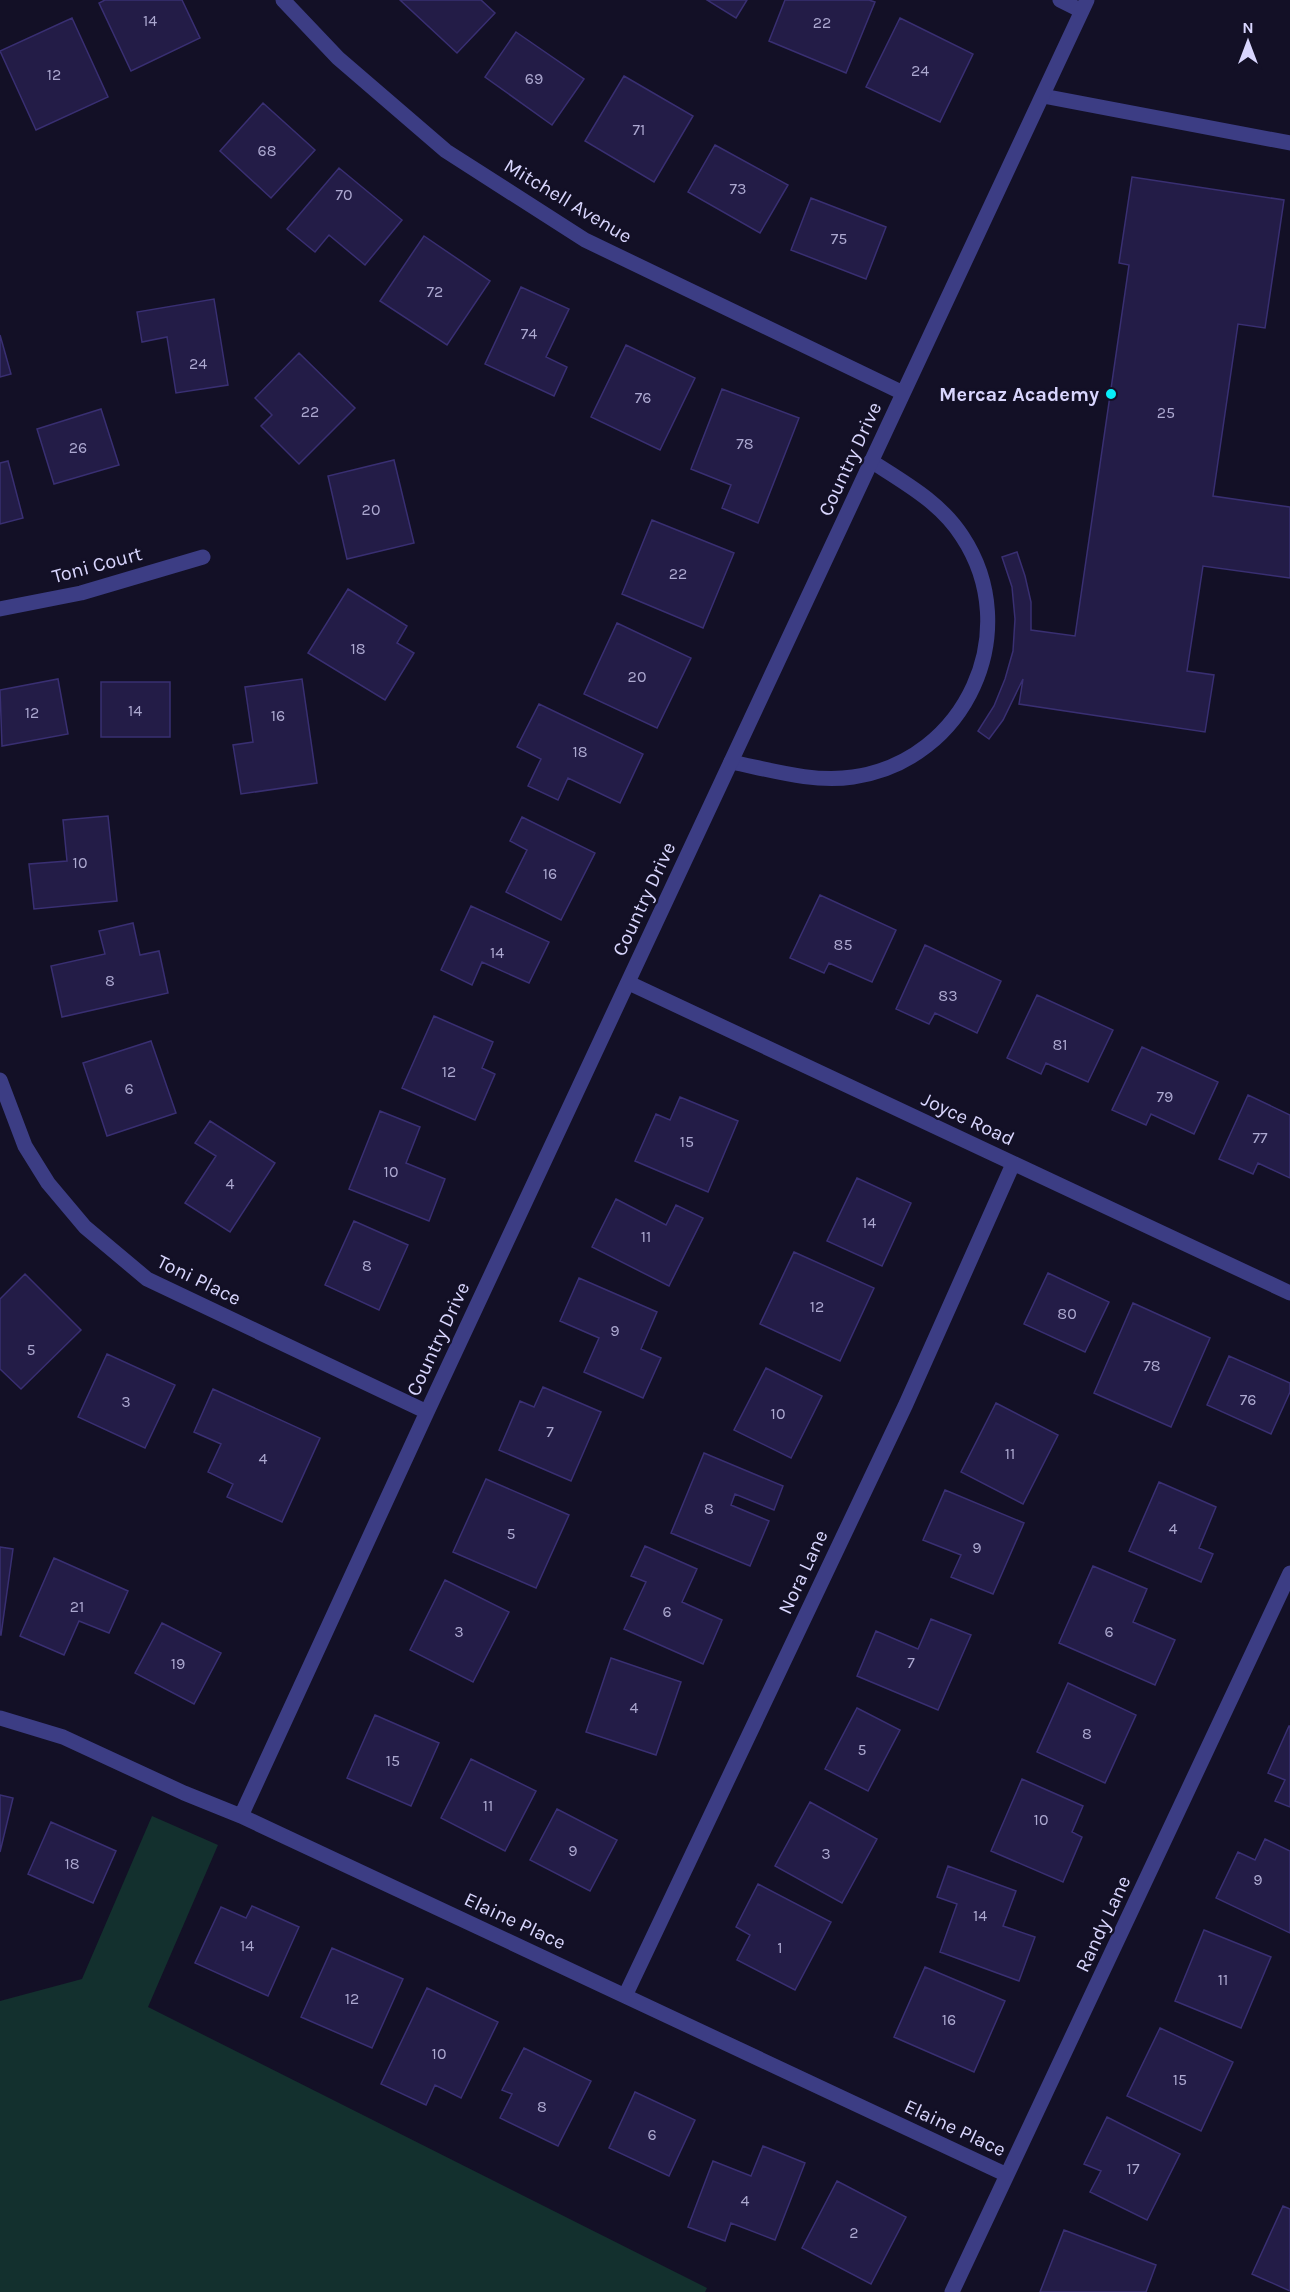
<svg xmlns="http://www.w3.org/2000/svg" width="1290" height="2292" viewBox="0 0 1290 2292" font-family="Karla,sans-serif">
<rect width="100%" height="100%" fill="#131026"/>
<path fill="#13302e" d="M152,1816L218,1845L148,2007L707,2288L705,2292H0V2001L82,1979Z"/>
<path fill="#231c47" stroke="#392f72" stroke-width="1.5" d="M105,0H182L200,38L131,71L99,3Z
M400,0H481L495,13L457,53Z
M707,0H747L736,18Z
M785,0H869L875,2L846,73L769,41Z
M72,18L108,97L36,130L0,51Z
M900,18L973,54L940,122L866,87Z
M516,32L584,79L552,125L485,77Z
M624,76L693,116L654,182L585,141Z
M263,103L315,150L271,198L220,151Z
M715,145L788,185L760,233L688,192Z
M339,168L402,220L365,265L329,235L315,252L287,229Z
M1132,177L1284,200L1265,328L1238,324L1213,496L1290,507V578L1203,566L1187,671L1214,675L1205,732L1019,704L1023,679L1003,720L989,739L978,731L994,706L1005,679L1013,651L1015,619L1012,587L1002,557L1017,552L1025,576L1031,602V630L1075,636L1129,265L1119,263Z
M811,198L886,227L866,279L791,250Z
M424,236L490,281L447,345L380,301Z
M521,287L569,309L546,357L567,367L554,396L485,364Z
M214,299L228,385L176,393L167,337L142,342L137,312Z
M0,335L11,374L0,377Z
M626,345L695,378L660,450L591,417Z
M299,353L355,408L299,464L261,426L272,415L255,398Z
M722,389L799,418L758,523L722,508L731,485L691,469Z
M101,409L119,465L54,484L37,429Z
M394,460L414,543L347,559L328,476Z
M8,461L23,518L0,524V463Z
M652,520L734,553L703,628L622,594Z
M348,589L407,626L397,643L414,653L385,700L308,653Z
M617,623L691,658L657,728L584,694Z
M58,679L68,734L2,746L0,690Z
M302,679L317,783L241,794L233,745L253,742L245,687Z
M101,682H170V737H101Z
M539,704L643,754L620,803L568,778L558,800L528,786L541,759L517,747Z
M108,816L117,901L34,909L29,864L67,861L63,820Z
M522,817L595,853L561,920L506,892L527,850L510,841Z
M820,895L896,930L872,982L829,963L824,973L790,958Z
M471,906L549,942L529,983L482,962L472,985L441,970Z
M133,923L140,955L159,951L168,993L62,1017L51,966L105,954L99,931Z
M925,945L1001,981L977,1033L935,1013L929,1024L896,1009Z
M1037,995L1113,1030L1088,1082L1046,1063L1041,1074L1007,1058Z
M434,1016L493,1042L482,1068L495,1074L475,1120L402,1088Z
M151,1041L176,1113L107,1136L83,1063Z
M1142,1047L1218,1082L1194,1134L1151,1114L1146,1125L1112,1110Z
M1248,1095L1290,1115V1178L1258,1163L1253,1174L1219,1159Z
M680,1097L738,1121L708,1192L635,1161L656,1114L670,1120Z
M380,1111L420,1127L406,1163L445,1179L429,1221L349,1189Z
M210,1121L275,1163L230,1232L185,1203L216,1156L195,1143Z
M857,1178L911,1203L882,1266L827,1241Z
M616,1199L666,1225L676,1205L703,1218L669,1286L592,1247Z
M354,1221L408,1245L379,1310L325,1285Z
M794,1252L874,1288L840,1361L760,1324Z
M1048,1273L1109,1302L1085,1352L1024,1324Z
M25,1274L81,1330L21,1389L0,1369V1299Z
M579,1278L657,1312L641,1349L661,1358L643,1398L584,1372L599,1338L560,1321Z
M1133,1303L1210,1338L1171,1427L1094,1393Z
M107,1354L175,1385L145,1448L78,1417Z
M1229,1356L1290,1383V1392L1271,1434L1207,1405Z
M766,1368L822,1396L791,1458L734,1430Z
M543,1387L601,1412L571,1481L499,1450L520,1401L534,1407Z
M213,1389L320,1438L282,1522L227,1497L233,1484L208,1472L221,1444L194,1432Z
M996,1403L1058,1435L1023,1504L961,1472Z
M704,1453L783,1486L774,1510L735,1494L731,1505L769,1521L750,1566L671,1533Z
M486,1479L569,1515L536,1588L453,1552Z
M1159,1482L1216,1507L1199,1548L1213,1554L1201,1582L1129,1551Z
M945,1490L1024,1523L993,1594L951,1577L961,1555L923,1540Z
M645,1546L697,1569L682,1602L722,1620L703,1664L624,1629L646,1582L631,1576Z
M0,1547L13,1549L1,1635H0Z
M54,1558L128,1591L109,1633L79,1621L64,1655L20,1636Z
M1093,1566L1147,1589L1133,1622L1175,1640L1155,1685L1059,1643Z
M445,1580L509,1612L473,1682L410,1650Z
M931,1619L971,1635L938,1710L857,1676L876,1631L918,1649Z
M162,1623L221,1653L194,1704L135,1673Z
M611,1658L681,1682L656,1755L586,1732Z
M1068,1683L1136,1715L1105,1783L1037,1752Z
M857,1708L900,1730L868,1791L825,1769Z
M375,1715L439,1743L411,1806L347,1778Z
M1289,1726H1290V1807L1275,1801L1285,1780L1268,1773Z
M471,1759L536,1791L505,1851L441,1818Z
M1022,1779L1083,1806L1072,1832L1082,1837L1063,1882L991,1851Z
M0,1795L13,1798L0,1852Z
M810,1802L877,1839L842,1903L775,1866Z
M557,1809L617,1840L590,1891L530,1860Z
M51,1822L116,1851L93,1903L28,1874Z
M1265,1839L1290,1851V1933L1216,1898L1238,1852L1255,1860Z
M948,1866L1016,1891L1003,1926L1035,1937L1019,1981L940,1952L957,1904L937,1897Z
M758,1884L831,1922L795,1990L737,1960L750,1935L736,1927Z
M252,1906L299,1927L268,1996L195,1963L221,1907L246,1918Z
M1204,1930L1271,1957L1241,2028L1175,2001Z
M332,1948L403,1979L372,2048L301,2017Z
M925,1967L1005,2001L974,2072L894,2037Z
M427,1988L498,2022L461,2098L435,2085L426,2105L381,2084Z
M1160,2028L1233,2062L1201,2131L1127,2096Z
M524,2048L591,2081L558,2146L500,2118L512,2094L502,2090Z
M635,2092L695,2120L669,2176L609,2148Z
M1107,2117L1180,2154L1147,2220L1090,2192L1101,2171L1084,2164Z
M763,2146L805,2163L775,2240L731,2223L725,2241L688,2227L713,2161L751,2176Z
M837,2181L906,2217L871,2284L802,2248Z
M1283,2206L1290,2209V2291L1252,2274Z
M1064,2230L1156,2265L1146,2292H1040Z"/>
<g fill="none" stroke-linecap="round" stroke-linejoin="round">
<path stroke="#3c3d84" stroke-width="15" d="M1043,96L1290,143
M731,762C771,770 813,783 853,777C966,761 1025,631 962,536C940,502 905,483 871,461"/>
<path stroke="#3c3d84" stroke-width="15" d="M283,0L338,58L446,151L585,240L903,393
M1060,0L1082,11
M0,609L81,593L203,557
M629,983L1290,1293
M0,1080L25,1146L48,1183L85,1227L147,1279L427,1412
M0,1718L63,1737L184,1793L241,1816L1007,2175
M241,1816L427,1412L1087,0
M625,1996L906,1404L1013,1164
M952,2292L1290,1573"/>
</g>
<circle fill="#07eef9" stroke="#131026" stroke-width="2" cx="1111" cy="394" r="6"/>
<g text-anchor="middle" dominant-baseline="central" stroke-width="5" stroke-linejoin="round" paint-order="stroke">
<g font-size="16" fill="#aca8d0">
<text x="150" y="20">14</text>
<text x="822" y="22">22</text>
<text x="920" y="70">24</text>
<text x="54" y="74">12</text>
<text x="534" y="78">69</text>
<text x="639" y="129">71</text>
<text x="267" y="150">68</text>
<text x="738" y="188">73</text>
<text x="344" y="194">70</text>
<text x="839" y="238">75</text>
<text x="435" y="291">72</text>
<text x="529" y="333">74</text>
<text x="198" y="363">24</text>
<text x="643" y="397">76</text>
<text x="310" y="411">22</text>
<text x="1166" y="412">25</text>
<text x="745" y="443">78</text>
<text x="78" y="447">26</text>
<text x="371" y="509">20</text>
<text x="678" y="573">22</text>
<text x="358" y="648">18</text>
<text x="637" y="676">20</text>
<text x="135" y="710">14</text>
<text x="32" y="712">12</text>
<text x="278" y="715">16</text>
<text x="580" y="751">18</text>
<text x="80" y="862">10</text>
<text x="550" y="873">16</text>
<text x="843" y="944">85</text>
<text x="497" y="952">14</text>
<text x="110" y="980">8</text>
<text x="948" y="995">83</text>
<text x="1060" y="1044">81</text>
<text x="449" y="1071">12</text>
<text x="129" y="1088">6</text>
<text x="1165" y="1096">79</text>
<text x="1260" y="1137">77</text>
<text x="687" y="1141">15</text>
<text x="391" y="1171">10</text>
<text x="230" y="1183">4</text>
<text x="869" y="1222">14</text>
<text x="646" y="1236">11</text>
<text x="367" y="1265">8</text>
<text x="817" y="1306">12</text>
<text x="1067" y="1313">80</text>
<text x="615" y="1330">9</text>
<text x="31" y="1349">5</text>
<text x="1152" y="1365">78</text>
<text x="1248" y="1399">76</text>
<text x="126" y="1401">3</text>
<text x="778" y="1413">10</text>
<text x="550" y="1431">7</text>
<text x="1010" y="1453">11</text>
<text x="263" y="1458">4</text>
<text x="709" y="1508">8</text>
<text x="1173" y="1528">4</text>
<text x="511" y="1533">5</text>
<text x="977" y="1547">9</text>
<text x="77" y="1606">21</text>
<text x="667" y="1611">6</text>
<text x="459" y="1631">3</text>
<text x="1109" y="1631">6</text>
<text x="911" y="1662">7</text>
<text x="178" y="1663">19</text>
<text x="634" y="1707">4</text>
<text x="1087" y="1733">8</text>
<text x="862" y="1749">5</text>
<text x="393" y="1760">15</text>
<text x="488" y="1805">11</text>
<text x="1041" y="1819">10</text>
<text x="573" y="1850">9</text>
<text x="826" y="1853">3</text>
<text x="72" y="1863">18</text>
<text x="1258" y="1879">9</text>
<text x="980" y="1915">14</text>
<text x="247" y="1945">14</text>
<text x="780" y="1947">1</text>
<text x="1223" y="1979">11</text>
<text x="352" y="1998">12</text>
<text x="949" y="2019">16</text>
<text x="439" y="2053">10</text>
<text x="1180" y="2079">15</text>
<text x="542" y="2106">8</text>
<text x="652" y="2134">6</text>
<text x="1133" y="2168">17</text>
<text x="745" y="2200">4</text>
<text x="854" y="2232">2</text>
</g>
<g font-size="20" fill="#d9d6fe" stroke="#131026">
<text transform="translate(568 201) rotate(31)">Mitchell Avenue</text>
<text transform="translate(850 459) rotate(-65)">Country Drive</text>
<text transform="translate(97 565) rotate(-15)">Toni Court</text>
<text transform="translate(644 899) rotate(-65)">Country Drive</text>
<text transform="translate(968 1119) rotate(25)">Joyce Road</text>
<text transform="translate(199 1280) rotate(26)">Toni Place</text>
<text transform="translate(438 1339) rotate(-65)">Country Drive</text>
<text transform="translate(803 1572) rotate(-65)">Nora Lane</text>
<text transform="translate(515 1921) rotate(25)">Elaine Place</text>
<text transform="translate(1103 1924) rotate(-65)">Randy Lane</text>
<text transform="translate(955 2128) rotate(25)">Elaine Place</text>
</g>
<g font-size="20" font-weight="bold" fill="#d9d6fe" stroke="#131026" text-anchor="end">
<text x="1099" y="394">Mercaz Academy</text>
</g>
</g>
<g transform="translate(1248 42)" stroke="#131026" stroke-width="4.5" paint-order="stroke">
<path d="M0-4.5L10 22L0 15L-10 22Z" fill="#d9d6fe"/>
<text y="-9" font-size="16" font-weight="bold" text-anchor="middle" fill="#d9d6fe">N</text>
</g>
</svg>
